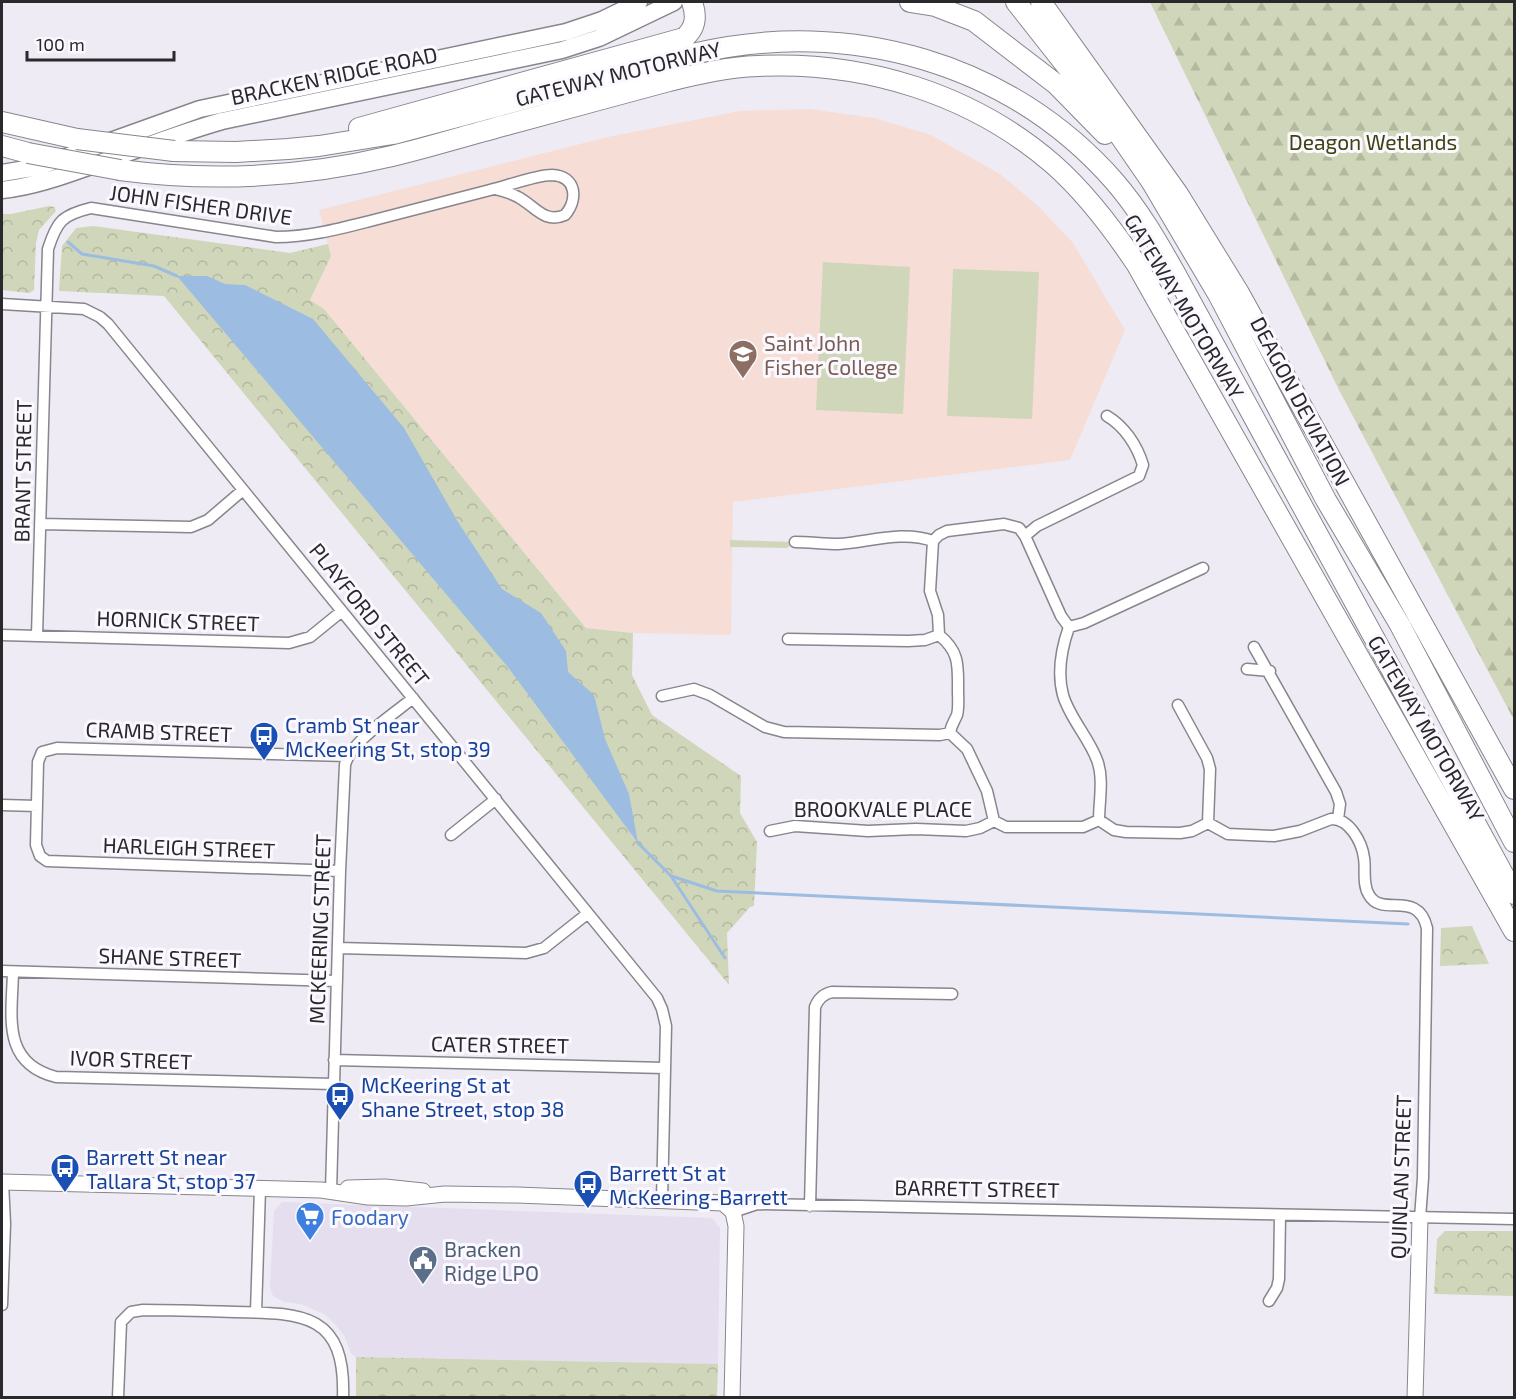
<svg xmlns="http://www.w3.org/2000/svg" width="1516" height="1399" viewBox="0 0 1516 1399" font-family="'Exo 2',sans-serif">
<defs>
<pattern id="forest-firs" width="22" height="20" patternUnits="userSpaceOnUse" patternTransform="scale(1.5)"><rect width="22" height="20" fill="#d0d6b9"/><path d="M5 1l3.5 6h-7zM16 11l3.5 6h-7z" fill="#b3b89f"/></pattern>
<pattern id="park-crowns" width="20" height="18" patternUnits="userSpaceOnUse" patternTransform="scale(1.5)"><rect width="20" height="18" fill="#d0d6b9"/><path d="M2 6a3 3 0 1 1 6 0M12 15a3 3 0 1 1 6 0" fill="none" stroke="#b3b89f"/></pattern>
</defs>
<rect width="100%" height="100%" fill="#eeebf4"/>
<path fill="#e4deee" d="M282,1202L712,1218L720,1228L718,1364L356,1357L351,1353L345,1337L335,1324L324,1314L301,1304L284,1302L273,1296L270,1287L274,1211Z"/>
<path fill="#f6ddd6" d="M809,109L874,118L931,135L1000,174L1037,205L1073,243L1125,330L1070,460L733,502L731,635L633,633L586,628L324,309L310,300L331,256L319,210L608,137L740,111Z"/>
<path fill="#d0d6b9" d="M823,262L910,267L903,414L816,410Z
M953,269L1039,272L1032,419L947,416Z
M730,540L795,542L787,548L730,547Z"/>
<path fill="url(#forest-firs)" d="M1150,2H1514V720L1339,390Z"/>
<path fill="url(#park-crowns)" d="M49,206L54,207L56,211L39,230L36,243L34,290L29,293L2,290V214H11Z
M93,226L290,253L328,244L331,256L310,300L324,309L586,628L633,633L632,675L652,715L741,776L740,813L757,842L754,906L750,907L727,933L729,985L164,296L59,291L62,246L76,228Z
M1472,926L1489,964L1440,966L1441,928Z
M1445,1231H1514V1296L1434,1294L1437,1239Z
M356,1357L718,1364L717,1397H356Z"/>
<path fill="#9dbce1" d="M177,276H207L225,284L245,285L313,319L404,428L458,522L502,589L541,613L566,651L568,672L594,695L605,739L629,794L638,843L507,666Z"/>
<g fill="none" stroke-linecap="round" stroke-linejoin="round">
<path stroke="#9dbce1" stroke-width="3" d="M68,242L82,254L154,266L177,276
M638,843L671,876L725,958
M671,876L717,891L1408,924"/>
<g stroke="#88858d" stroke-width="13">
<path id="street" d="M2,304L84,309L100,317L108,324L657,998L662,1009L666,1026L662,1200
M40,524L191,527L208,520L243,490
M1025,536L1037,526L1139,476L1143,465C1137,445 1124,426 1107,416
M795,542C809,542 824,544 838,544C870,542 902,530 933,541
M1069,627L1084,623L1203,568
M2,635L289,643L310,637L342,611
M37,636L48,249C57,221 62,215 91,208L276,237C310,237 342,228 374,220C413,210 451,200 490,190C507,186 536,175 552,175C577,176 578,200 565,215C544,224 535,206 518,197C511,193 503,191 495,189
M788,639L908,641L925,640L939,635
M1254,647L1336,792L1340,804L1338,819
M1247,669L1270,671
M662,696L694,689L710,695L765,727L784,732L940,735L950,733
M1178,705L1207,758L1210,769L1208,823
M2,805L37,806
M1099,820C1099,802 1104,778 1097,760C1089,738 1069,717 1063,695C1057,673 1062,647 1069,627L1061,616L1025,536L1019,528L1004,524L947,531L939,535L933,541L930,591L938,615L939,635C960,652 958,666 958,691C958,698 959,708 957,715C954,722 951,725 950,733L967,749L987,791L994,821L1006,827H1083L1099,820L1114,830L1126,832L1180,833L1192,831L1208,823L1228,834L1274,836L1300,831L1331,819C1349,818 1362,842 1364,858C1366,870 1362,884 1369,895C1382,918 1418,889 1427,928L1423,1178L1420,1218
M770,831L795,826L868,831L916,829L966,831L980,828L994,821
M451,835L496,799
M340,871L47,861L40,856L36,845L38,762L42,752L57,748L347,756
M338,948L526,953L544,948L587,914
M2,971L337,981
M13,972C12,1016 1,1063 56,1077L334,1084
M334,1060L665,1068
M331,1191L340,871L345,765C350,742 394,714 413,698
M810,1206L815,1007C818,999 823,994 832,992L952,994
M733,1212L757,1204L1514,1219
M1269,1301L1277,1288L1279,1279L1280,1215
M2,1305L5,1224L3,1182
M256,1312L260,1189
M118,1398L121,1322L131,1312L143,1310C173,1310 204,1311 235,1312C304,1313 346,1314 343,1398"/>
</g>
<g stroke="#88858d" stroke-width="17">
<path id="secondary" d="M2,1182L321,1190L368,1197L406,1198L445,1194L517,1195L723,1203L733,1212L736,1226L732,1398
M348,1188L385,1187L423,1191
M1415,1398L1420,1218"/>
</g>
<g stroke="#88858d" stroke-width="19">
<path id="primary" d="M2,173L38,167L200,109L566,32L602,20L639,2
M2,190C39,186 73,172 108,160C146,146 183,132 222,121L562,50L599,38L674,2"/>
</g>
<g stroke="#88858d" stroke-width="22">
<path id="highway" d="M910,2L935,6L974,21L1056,84L1105,134
M1016,2L1109,120L1151,181L1219,296L1326,500L1400,625L1514,842
M1041,2L1178,194L1239,293L1514,789
M2,122L77,139
M359,128L684,38C696,28 697,16 692,2
M2,146L28,153
M174,151L236,152L288,149L319,146L393,134L697,53C849,18 1010,62 1115,182C1139,210 1157,241 1175,273L1514,894
M120,170C210,182 304,177 392,156C430,147 468,135 506,125C560,110 615,96 669,81C698,74 728,67 758,66C865,61 972,94 1053,164C1086,193 1113,229 1137,265L1514,931"/>
</g>
<use href="#street" stroke="#fff" stroke-width="10"/>
<use href="#secondary" stroke="#fff" stroke-width="15"/>
<use href="#primary" stroke="#fff" stroke-width="16"/>
<use href="#highway" stroke="#fff" stroke-width="20"/>
<g stroke="#88858d" stroke-width="22" stroke-linecap="butt">
<path id="highway-bridge" d="M77,139L174,151
M28,153L120,170"/>
</g>
<use href="#highway-bridge" stroke="#fff" stroke-width="20"/>
</g>
<defs>
<g id="school-pin" transform="scale(1.5)"><path d="M0 17L-7.5 6A9.5 9.5 0 1 1 7.5 6Z" fill="#8d6e63" stroke="#fbf9ff"/><path d="M0-5L7-2L0 1L-7-2ZM-4 1L0 2.5L4 1V4Q0 6-4 4Z" fill="#fff"/></g>
<g id="bus-pin" transform="scale(1.5)"><path d="M0 17L-7.5 6A9.5 9.5 0 1 1 7.5 6Z" fill="#1a4fb4" stroke="#fbf9ff"/><path d="M-5-6H5V4H4V6H2V4H-2V6H-4V4H-5ZM-3.5-4V0h7V-4ZM-3.5 1.2v1.5H-2V1.2ZM2 1.2v1.5H3.5V1.2Z" fill="#fff"/></g>
<g id="supermarket-pin" transform="scale(1.5)"><path d="M0 17L-7.5 6A9.5 9.5 0 1 1 7.5 6Z" fill="#3f7fe0" stroke="#fbf9ff"/><path d="M-6-5.5h2.5l.6 2H6L4.5 2H-2.5L-4.4-4H-6ZM-1.5 3.2a1.3 1.3 0 1 0 .1 0ZM3 3.2a1.3 1.3 0 1 0 .1 0Z" fill="#fff"/></g>
<g id="civic-pin" transform="scale(1.5)"><path d="M0 17L-7.5 6A9.5 9.5 0 1 1 7.5 6Z" fill="#5c6f8a" stroke="#fbf9ff"/><path d="M-.6-6.5H3V-4.5H.6V-3L4-1V1h2V6H-6V1h2V-1L-.6-3ZM-1.2 2.5V6h2.4V2.5Z" fill="#fff"/></g>
</defs>
<g fill-rule="evenodd">
<use href="#school-pin" x="743" y="354"/>
<use href="#bus-pin" x="264" y="736"/>
<use href="#bus-pin" x="340" y="1096"/>
<use href="#bus-pin" x="65" y="1168"/>
<use href="#bus-pin" x="588" y="1184"/>
<use href="#supermarket-pin" x="310" y="1216"/>
<use href="#civic-pin" x="423" y="1260"/>
</g>
<g text-anchor="middle" dominant-baseline="central" stroke-width="6" stroke-linejoin="round" paint-order="stroke">
<g font-size="21" fill="#29282b" stroke="#fbf9ff">
<text transform="translate(618 73) rotate(-14)">GATEWAY MOTORWAY</text>
<text transform="translate(334 75) rotate(-12)">BRACKEN RIDGE ROAD</text>
<text transform="translate(201 204) rotate(8)">JOHN FISHER DRIVE</text>
<text transform="translate(1185 306) rotate(59)">GATEWAY MOTORWAY</text>
<text transform="translate(1301 401) rotate(62)">DEAGON DEVIATION</text>
<text transform="translate(22 471) rotate(-89)">BRANT STREET</text>
<text transform="translate(370 614) rotate(51)">PLAYFORD STREET</text>
<text transform="translate(178 620) rotate(2)">HORNICK STREET</text>
<text transform="translate(1427 728) rotate(60)">GATEWAY MOTORWAY</text>
<text transform="translate(159 731) rotate(2)">CRAMB STREET</text>
<text x="883" y="808">BROOKVALE PLACE</text>
<text transform="translate(189 847) rotate(2)">HARLEIGH STREET</text>
<text transform="translate(319 929) rotate(-88)">MCKEERING STREET</text>
<text transform="translate(170 957) rotate(2)">SHANE STREET</text>
<text transform="translate(500 1044) rotate(1)">CATER STREET</text>
<text transform="translate(131 1059) rotate(2)">IVOR STREET</text>
<text transform="translate(1400 1177) rotate(-88)">QUINLAN STREET</text>
<text transform="translate(977 1188) rotate(1)">BARRETT STREET</text>
</g>
<g font-size="21" fill="#3d430e" stroke="#fbf9ff">
<text x="1373" y="141">Deagon Wetlands</text>
</g>
<g font-size="21" fill="#785e54" stroke="#fbf9ff" text-anchor="start">
<text x="764" y="342">Saint John<tspan x="764" dy="24">Fisher College</tspan></text>
</g>
<g font-size="21" fill="#164399" stroke="#fbf9ff" text-anchor="start">
<text x="285" y="724">Cramb St near<tspan x="285" dy="24">McKeering St, stop 39</tspan></text>
<text x="361" y="1084">McKeering St at<tspan x="361" dy="24">Shane Street, stop 38</tspan></text>
<text x="86" y="1156">Barrett St near<tspan x="86" dy="24">Tallara St, stop 37</tspan></text>
<text x="609" y="1172">Barrett St at<tspan x="609" dy="24">McKeering-Barrett</tspan></text>
</g>
<g font-size="21" fill="#366cbe" stroke="#fbf9ff" text-anchor="start">
<text x="331" y="1216">Foodary</text>
</g>
<g font-size="21" fill="#4e5e75" stroke="#fbf9ff" text-anchor="start">
<text x="444" y="1248">Bracken<tspan x="444" dy="24">Ridge LPO</tspan></text>
</g>
</g>
<rect width="1516" height="1399" fill="none" stroke="#29282b" stroke-width="6"/>
<path d="M27 51v9h147v-9" fill="none" stroke="#29282b" stroke-width="3"/>
<text x="36" y="51" font-size="18" fill="#29282b" stroke="#fbf9ff" stroke-width="4.5" paint-order="stroke">100 m</text>
</svg>
